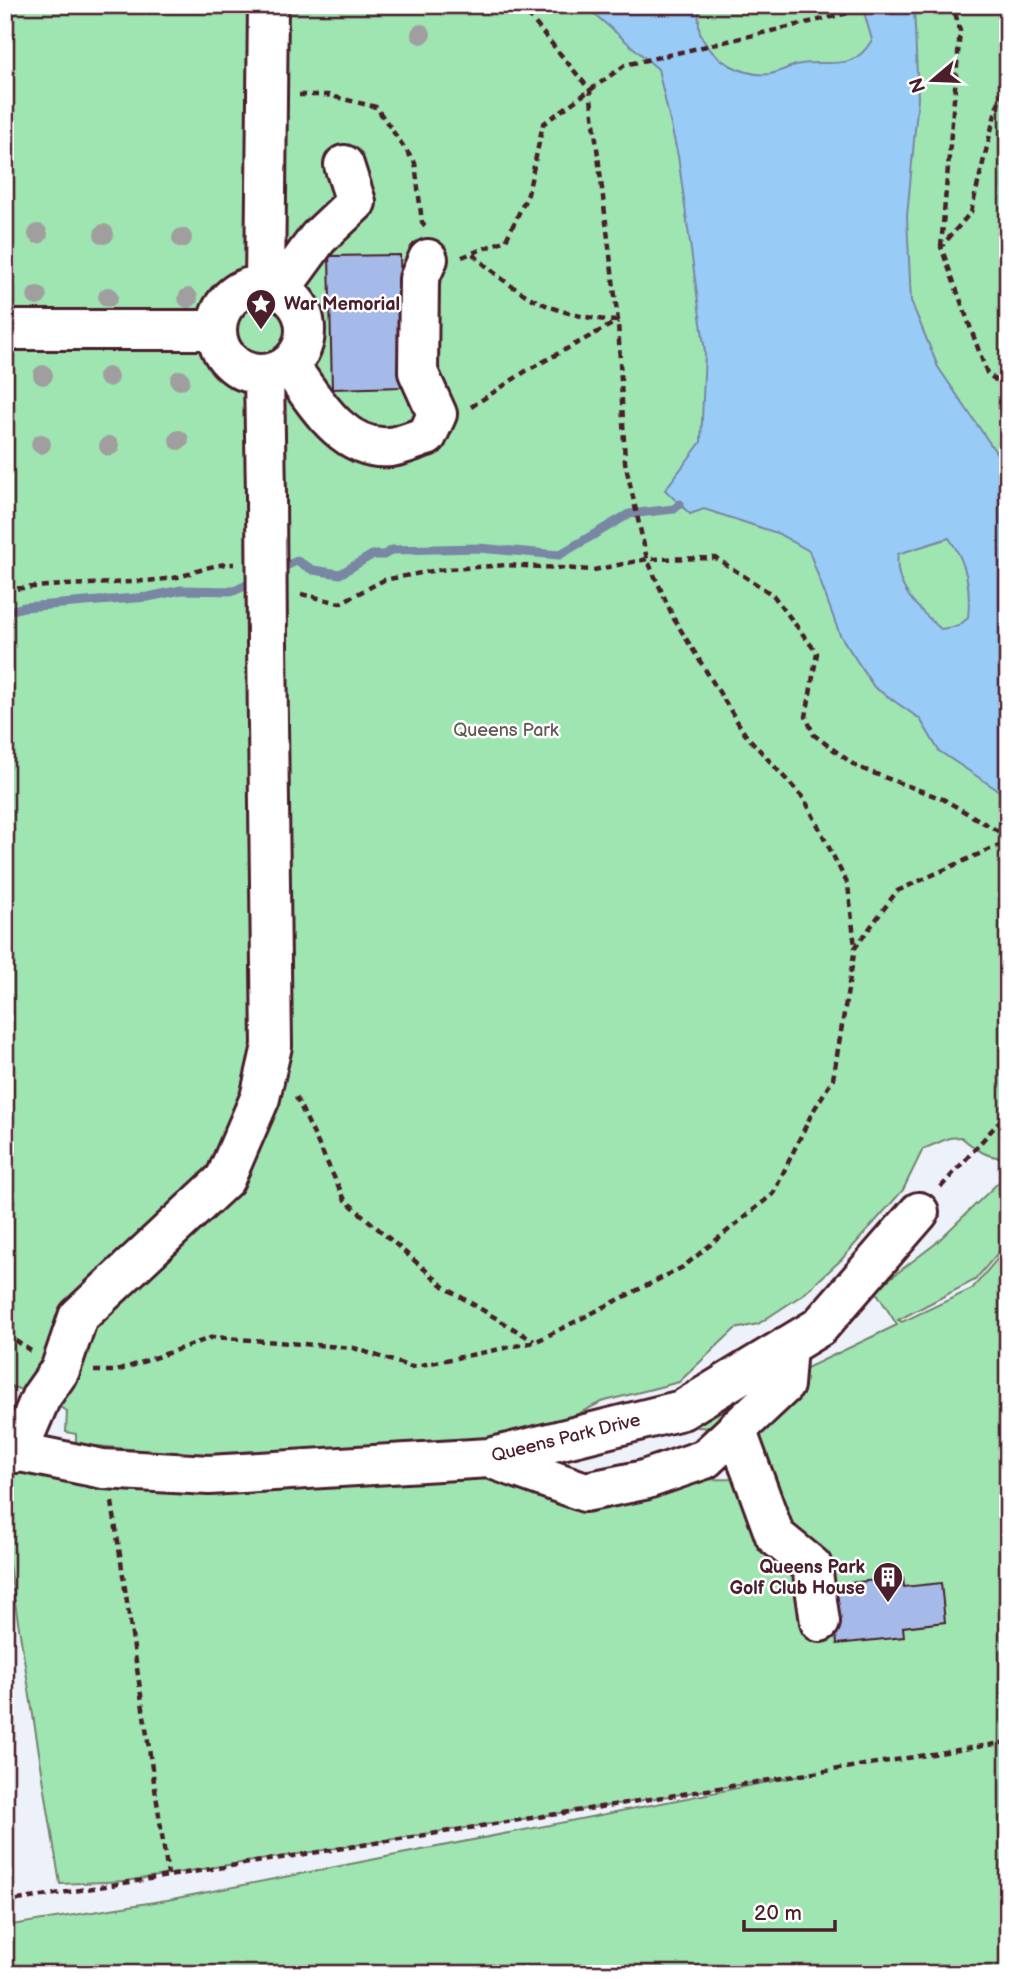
<svg xmlns="http://www.w3.org/2000/svg" width="1013" height="1979" viewBox="0 0 1013 1979" font-family="'Balsamiq Sans',sans-serif">
<rect width="100%" height="100%" fill="#edf1fa"/>
<filter id="ink" filterUnits="userSpaceOnUse"><feTurbulence type="fractalNoise" baseFrequency=".0143" numOctaves="2"/><feDisplacementMap in="SourceGraphic" scale="14" xChannelSelector="R" yChannelSelector="G"/><feConvolveMatrix kernelMatrix="1 2 1 2 8 2 1 2 1" color-interpolation-filters="sRGB"/></filter>
<g filter="url(#ink)">
<path fill="#9ee5b2" stroke="#74826e" stroke-width="2" d="M5,5H1008V1156C990,1161 974,1148 961,1137L949,1138L923,1149L903,1190L841,1260L805,1293L758,1324L735,1329L679,1382L601,1402L542,1433L418,1451L225,1458L76,1444V1434L66,1432L67,1411L41,1397L5,1384Z
M1008,1173V1241L975,1280L898,1320L902,1322L972,1289L1008,1246V1974H5V1926L167,1900L809,1774L126,1881L60,1884L5,1540V1449L110,1487L489,1458L585,1492L644,1480L751,1479L736,1430L685,1426L897,1325L875,1290L935,1244Z"/>
<path fill="#98cbf5" stroke="#7986a4" stroke-width="2" fill-rule="evenodd" d="M584,5H699C699,14 697,30 702,38C714,61 745,77 770,74C781,72 791,65 801,64C833,60 853,72 872,40L862,5H914L918,98L907,217L911,301L938,367L1008,470V797L939,751L920,719L874,687L840,635L809,551L777,533L704,509L690,514L665,490L701,442L705,352L678,156L658,69ZM949,538C967,563 971,587 968,618L958,626L941,629C918,609 893,586 898,554Z"/>
<g fill="none" stroke-linecap="round" stroke-linejoin="round">
<path stroke="#7986a4" stroke-width="9" d="M281,568L297,561L313,570L340,574L372,555H384L392,550L479,548L559,555L629,514L674,509L680,504
M5,612L24,607L148,597L181,590L234,591L255,581"/>
</g>
<path fill="#a5bae8" stroke="#4a1f2b" stroke-width="2" d="M400,255L403,387L332,389L329,256Z
M903,1577L904,1587L941,1583L945,1622L903,1627L904,1637L837,1644L831,1585Z"/>
<g fill="none" stroke-linecap="round" stroke-linejoin="round">
<g stroke="#4a1f2b" stroke-width="44">
<path id="minor" d="M265,286L268,5
M217 330a44 44 0 1 1 88 0a44 44 0 1 1-88 0Z
M280,290L318,238L356,202L344,165
M5,330H217
M289,365C313,398 342,452 390,447C402,446 416,439 427,436L437,414L418,372L419,279L428,259
M264,375L266,496
M736,1429L775,1536L812,1566L820,1622
M5,1449L103,1469L209,1475L489,1458L682,1410L819,1327L919,1212
M17,1453L41,1397L60,1370L78,1317L225,1179L260,1098L272,1046L267,642
M489,1458L585,1492L644,1480L705,1459L784,1385L787,1346"/>
</g>
<path stroke="#4a1f2b" stroke-width="4.5" stroke-dasharray="7 5" stroke-linecap="butt" d="M520,5L590,90L618,321L625,462L647,559L674,619L745,734L805,800L848,885L855,947
M1008,79L997,106L971,212L941,247L987,373L1008,390
M1003,93L1008,118
M299,95H327L376,107L415,163L422,222L425,226
M941,247L960,31L953,5
M473,254C519,297 554,316 617,321
M462,257L506,240L528,194L543,124L625,65L883,5
M471,407L526,371L618,321
M5,590C59,583 113,585 166,579C193,576 204,564 234,564
M301,594L340,603L384,580L437,570L506,565L594,570L647,559L716,558L773,595L817,653L806,717L814,735L857,767L943,799L1008,837
M296,1097L345,1200L446,1288L534,1341
M941,1187L1008,1112
M5,1334L31,1351
M94,1371H117L213,1337L354,1348L411,1367L535,1342L683,1267L773,1194L812,1113L833,1079L855,948L897,891L1008,841
M112,1502L168,1875
M5,1902L1008,1742"/>
<use href="#minor" stroke="#fff" stroke-width="38"/>
<g stroke="#4a1f2b" stroke-width="44" stroke-linecap="butt">
<path id="minor-bridge" d="M266,496L267,642"/>
</g>
<use href="#minor-bridge" stroke="#fff" stroke-width="38"/>
</g>
<g fill="#a19e9f">
<circle cx="421" cy="34" r="10"/>
<circle cx="38" cy="234" r="10"/>
<circle cx="104" cy="234" r="10"/>
<circle cx="182" cy="238" r="10"/>
<circle cx="37" cy="296" r="10"/>
<circle cx="108" cy="297" r="10"/>
<circle cx="188" cy="298" r="10"/>
<circle cx="43" cy="375" r="10"/>
<circle cx="108" cy="377" r="10"/>
<circle cx="180" cy="380" r="10"/>
<circle cx="179" cy="440" r="10"/>
<circle cx="41" cy="444" r="10"/>
<circle cx="109" cy="446" r="10"/>
</g>
</g>
<defs>
<g id="sight-pin" transform="scale(1.575)"><path d="M0 17L-7.5 6A9.5 9.5 0 1 1 7.5 6Z" fill="#4a1f2b" stroke="#fff"/><path d="M0-6L1.8-2.2L6-1.7L2.9 1.2L3.7 5.4L0 3.3L-3.7 5.4L-2.9 1.2L-6-1.7L-1.8-2.2Z" fill="#fff"/></g>
<g id="building-pin" transform="scale(1.575)"><path d="M0 17L-7.5 6A9.5 9.5 0 1 1 7.5 6Z" fill="#4a1f2b" stroke="#fff"/><path d="M-4-6H4V6H1V3H-1V6H-4ZM-2.5-4.3h1.7v1.8h-1.7ZM.8-4.3h1.7v1.8H.8ZM-2.5-1h1.7V.8h-1.7ZM.8-1h1.7V.8H.8Z" fill="#fff"/></g>
</defs>
<g fill-rule="evenodd">
<use href="#sight-pin" x="261" y="304"/>
<use href="#building-pin" x="888" y="1577"/>
</g>
<g text-anchor="middle" dominant-baseline="central" stroke-width="5" stroke-linejoin="round" paint-order="stroke">
<g font-size="18" font-weight="bold" fill="#4a1f2b" stroke="#fff" text-anchor="start">
<text x="284" y="304">War Memorial</text>
<text x="865" y="1567" text-anchor="end">Queens Park<tspan x="865" dy="21">Golf Club House</tspan></text>
</g>
<g font-size="18" fill="#635a54" stroke="#fff">
<text x="506" y="730">Queens Park</text>
</g>
<g font-size="18" fill="#4a1f2b" stroke="#fff">
<text transform="translate(566 1438) rotate(-14)">Queens Park Drive</text>
</g>
</g>
<rect width="1013" height="1979" fill="none" stroke="#fff" stroke-width="28"/>
<rect x="14" y="14" width="985" height="1951" fill="none" stroke="#4a1f2b" stroke-width="2.5" filter="url(#ink)"/>
<g transform="translate(933 80) rotate(251)" stroke="#ffffff" stroke-width="5" paint-order="stroke">
<path d="M0-5L12 26L0 18L-12 26Z" fill="#4a1f2b"/>
<text y="-10" font-size="19" font-weight="bold" text-anchor="middle" fill="#4a1f2b">N</text>
</g>
<path d="M744 1920v10h91v-10" fill="none" stroke="#4a1f2b" stroke-width="3.5"/>
<text x="754" y="1920" font-size="21" fill="#4a1f2b" stroke="#ffffff" stroke-width="5" paint-order="stroke">20 m</text>
</svg>
